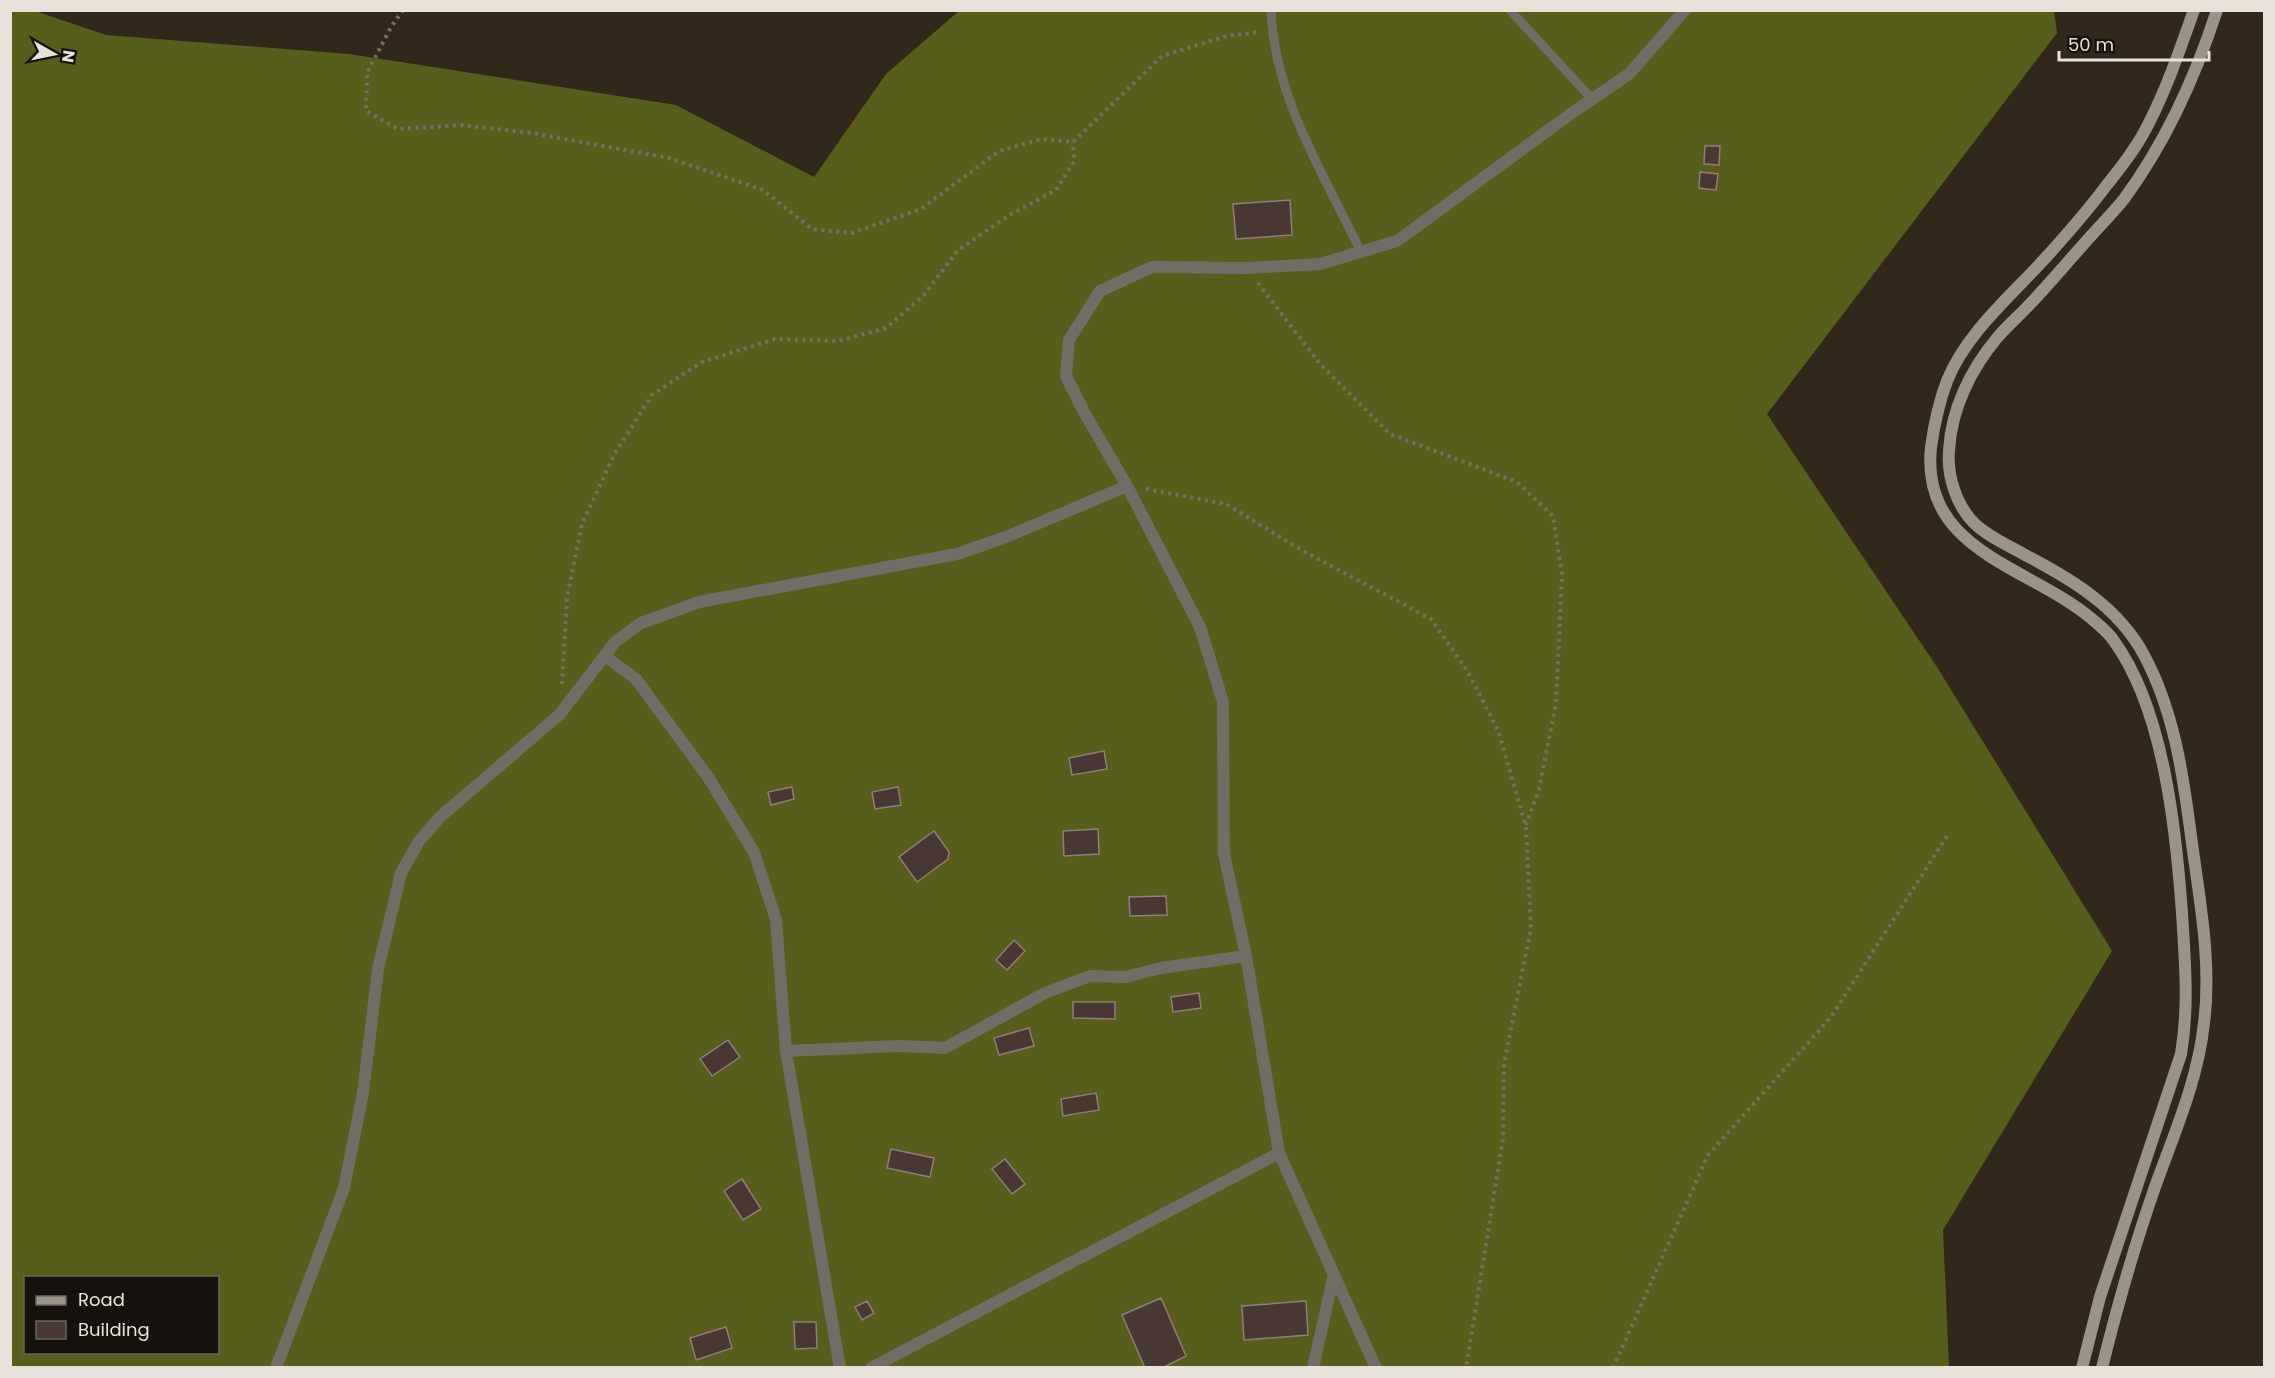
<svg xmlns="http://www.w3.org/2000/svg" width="2275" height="1378" viewBox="0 0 2275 1378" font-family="Poppins,sans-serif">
<rect width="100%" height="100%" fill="#31281b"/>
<path fill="#575e1b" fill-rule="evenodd" d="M10,11H35L106,35L349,54L676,105L814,177L886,74L959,11H2054L2057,33L1767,414L1937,667L2112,951L1943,1230L1949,1367H11ZM26,1278H218V1352H26Z"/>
<path fill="#493734" stroke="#907c78" stroke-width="1.5" d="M1705,146H1720L1719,165L1704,164Z
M1700,172L1718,174L1716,190L1699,188Z
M1290,200L1292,235L1236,239L1233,204Z
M1104,751L1107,769L1072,775L1069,758Z
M792,787L794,799L771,805L768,792Z
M898,787L901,805L875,809L872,792Z
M1098,829L1099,854L1064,856L1063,831Z
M934,831L949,852L948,859L917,882L899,857Z
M1166,896L1167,915L1130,916L1129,897Z
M1014,940L1025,951L1007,970L996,960Z
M1199,993L1201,1008L1173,1012L1171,997Z
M1073,1002H1115V1019L1073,1018Z
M1029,1028L1034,1046L999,1055L994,1038Z
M728,1040L740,1057L712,1076L700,1059Z
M1096,1093L1099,1110L1063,1116L1061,1099Z
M891,1149L934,1158L930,1177L887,1168Z
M1005,1159L1025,1184L1012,1194L992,1169Z
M742,1179L761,1209L743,1220L724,1191Z
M1161,1298L1186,1356L1162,1368H1145L1122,1315Z
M867,1301L874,1313L862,1320L855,1307Z
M1306,1301L1308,1335L1244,1340L1242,1306Z
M794,1322H816L817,1348L795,1349Z
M726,1327L732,1348L696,1360L690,1338Z"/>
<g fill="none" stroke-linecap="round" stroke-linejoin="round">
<path stroke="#766e63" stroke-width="4" stroke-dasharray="3 4.5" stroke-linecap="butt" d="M403,10L391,27L367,73L366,111L398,129L461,125L532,133L669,158L763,190L812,229L852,233L921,209L999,151L1042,139L1073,142L1162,56L1227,36L1260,32
M1258,283L1320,364L1390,434L1517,482L1553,516L1562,575L1556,703L1539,789L1526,825
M1146,489L1226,504L1303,551L1431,619L1468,672L1498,730L1526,827L1531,928L1504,1064L1503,1139L1466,1368
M562,684L567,598L582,524L615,453L652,395L702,362L775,339L838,341L886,328L923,296L958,250L1011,214L1056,190L1074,162L1073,142
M1613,1368L1708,1155L1831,1017L1947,836"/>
<path stroke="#726c66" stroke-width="9" d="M1271,10C1274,97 1324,175 1361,252
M1510,10L1592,99"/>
<path stroke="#726c66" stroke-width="12" d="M605,656L636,679L708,777L754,852L776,920L786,1051L840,1368
M786,1051L899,1046L945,1048L1045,993L1090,976L1126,977L1161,968L1246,956
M276,1368L344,1188L363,1093L378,969L401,873L419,841L440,817L560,714L615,642L641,623L699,602L957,554L1006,537L1127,486
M871,1368L1279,1153
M1313,1368L1334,1274
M1376,1368L1279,1153L1246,956L1224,854L1223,702L1200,627L1127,486L1084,412L1066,376L1069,340L1100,291L1152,267L1246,268L1320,264L1397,241L1569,115L1629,74L1685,10"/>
<path stroke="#9b9288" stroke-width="12" d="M2082,1368L2100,1297L2181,1054C2189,1007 2185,961 2182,913C2176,830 2164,710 2114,641C2109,633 2100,626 2092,619C2030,566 1920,552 1931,447C1934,426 1939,402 1947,381C1965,336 2006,300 2038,266C2062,240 2085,214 2106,186C2119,170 2132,153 2142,136C2164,97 2179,52 2194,10
M2102,1368C2117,1307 2134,1247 2155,1187C2174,1134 2198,1080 2204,1023C2212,962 2199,897 2191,836C2183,774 2174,711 2144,655C2119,608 2073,580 2027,556C2010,546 1988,537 1974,523C1956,505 1947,475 1949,451C1951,409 1971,369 1997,338C2007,326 2020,315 2030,304C2048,285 2065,265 2082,246C2096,230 2111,215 2124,199C2166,142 2195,78 2217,10"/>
</g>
<rect width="2275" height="1378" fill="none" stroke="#e9e2da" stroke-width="24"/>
<rect x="24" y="1276" width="195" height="78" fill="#15110c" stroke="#6a655e" stroke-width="1.5"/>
<rect x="36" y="1296" width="30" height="9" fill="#9b9288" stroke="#6a655e" stroke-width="1.5"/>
<text x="78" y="1306" font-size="18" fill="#e9e2da">Road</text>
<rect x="36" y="1321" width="30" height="18" fill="#493734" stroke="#6a655e" stroke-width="1.5"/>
<text x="78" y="1336" font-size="18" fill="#e9e2da">Building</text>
<g transform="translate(54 54) rotate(99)" stroke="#15110c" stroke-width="4.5" paint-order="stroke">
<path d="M0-4.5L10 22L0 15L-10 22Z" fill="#e9e2da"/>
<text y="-9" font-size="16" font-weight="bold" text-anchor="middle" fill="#e9e2da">N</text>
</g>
<path d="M2059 51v9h150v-9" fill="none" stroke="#e9e2da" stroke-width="3"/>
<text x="2068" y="51" font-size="18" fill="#e9e2da" stroke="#15110c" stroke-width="4.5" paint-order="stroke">50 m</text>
</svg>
